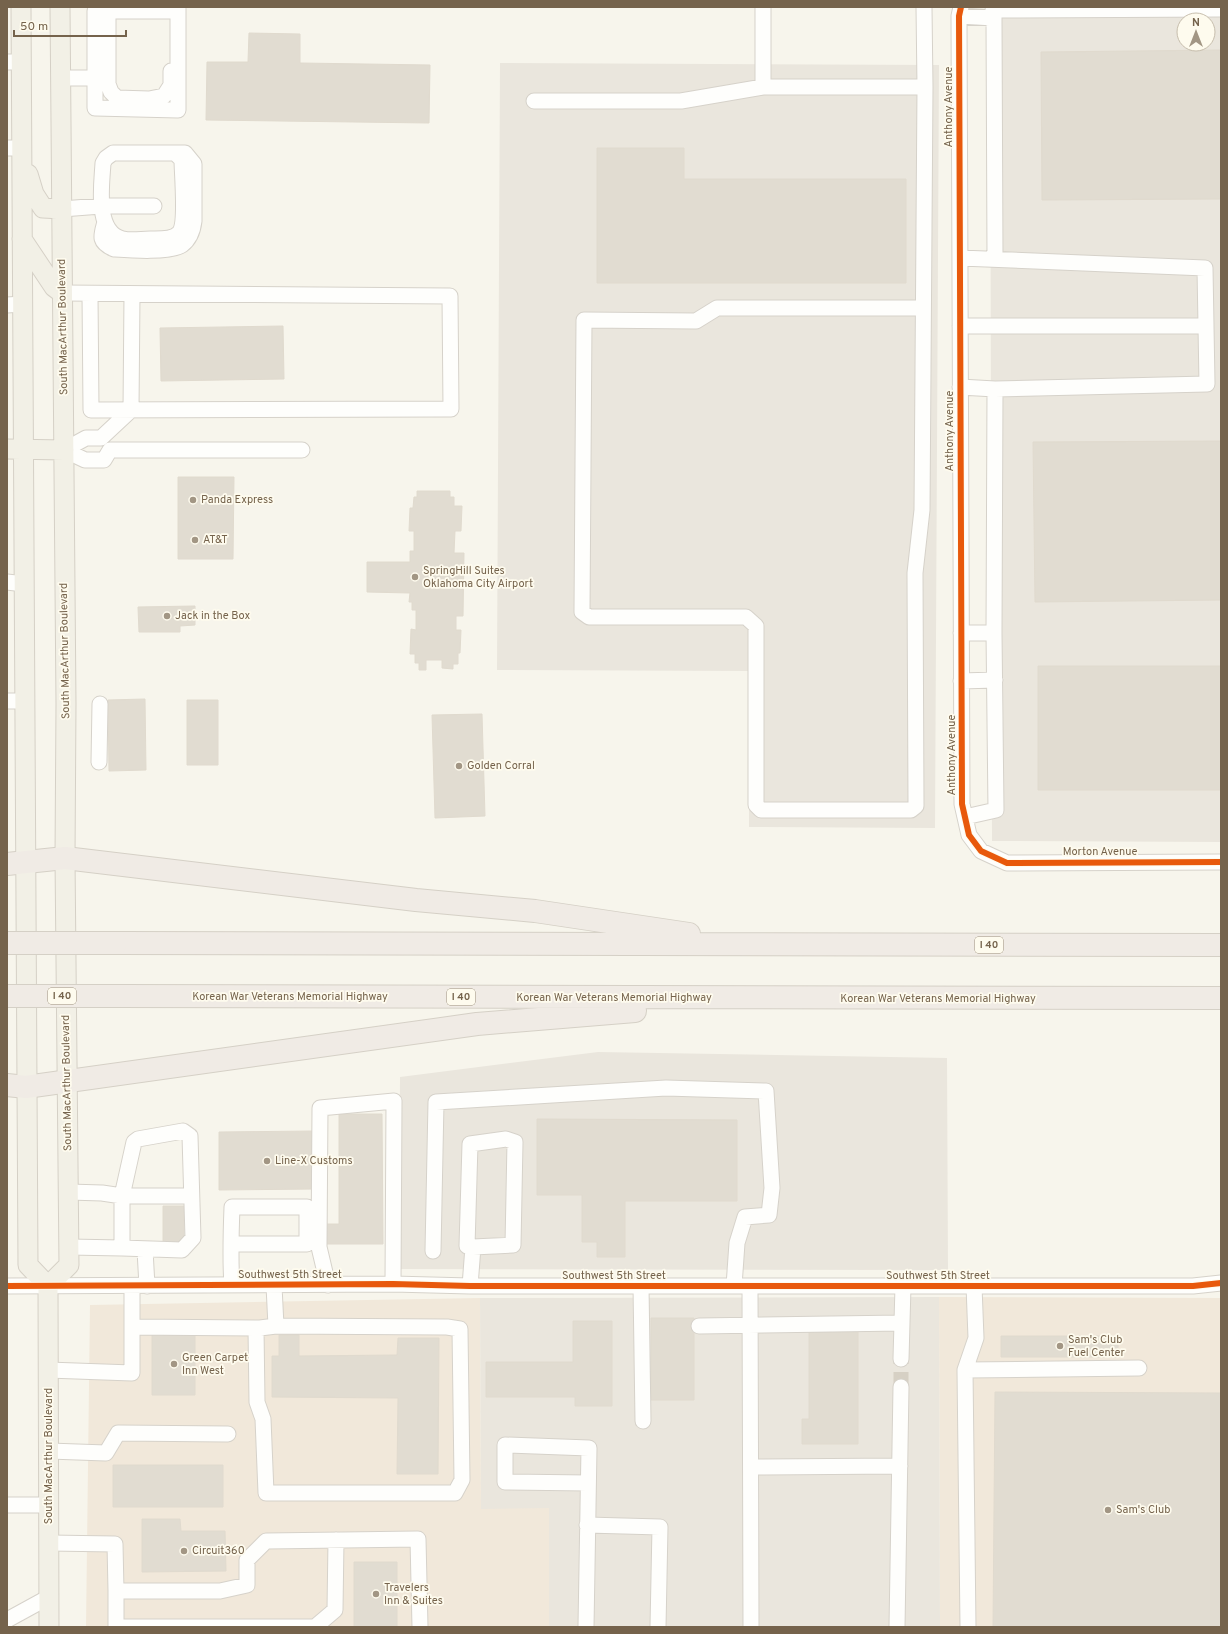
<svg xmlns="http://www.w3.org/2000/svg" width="1228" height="1634" viewBox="0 0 1228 1634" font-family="Overpass,sans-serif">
<rect width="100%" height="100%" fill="#f7f5ec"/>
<path fill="#f1e8da" d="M939,1297L1221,1298V1627H940Z
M480,1298L481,1508H549V1627H86L90,1305Z"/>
<path fill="#eae6dd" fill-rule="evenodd" d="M990,7H1221V842L992,841ZM1184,20H1208V44H1184Z
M500,63L939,65L935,828L749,827V671L497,670Z
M598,1052L947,1058L948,1270L399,1269L400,1077Z
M939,1297L940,1627H549V1508L481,1509L480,1298Z"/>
<path fill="#e1dcd1" stroke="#e0dace" d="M249,33L300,34V63L430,65L429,123L206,120L207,62H248Z
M1221,50V199L1042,200L1041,52Z
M597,148H684V179H906V283H597Z
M283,326L284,379L161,381L160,328Z
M1221,441V600L1035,602L1033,442Z
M178,477H234L233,559H178Z
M417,491H450V497H454V506H462L461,531H455L454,553H464L463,616H456V630H461L460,653H458V664H453V669L442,668V660H426V670H419V663H415V654H410L411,629L416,630V610H412V602H409L410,593L367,592V562H410V551H414V531H409L410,508H413L414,497H417Z
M195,606V625L180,626V632H139L138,607Z
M1038,666H1221V790H1038Z
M145,699L146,770L109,771L108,700Z
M187,700H218V765H187Z
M482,714L485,816L435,818L432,715Z
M339,1114H382L383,1244H326V1224H339Z
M537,1119L737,1120V1201H625V1257H597V1242H582V1195H537Z
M314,1131L315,1189L219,1190V1132Z
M163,1206H184V1246H163Z
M651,1318H694V1400H651Z
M573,1321H612V1406H575V1397H486V1362H573Z
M809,1331H858V1444H802V1419H809Z
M152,1334H195V1395H152Z
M279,1335H299V1356L397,1355L398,1338H439L438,1474H397L398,1398L272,1397V1356H279Z
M1001,1336H1118V1357H1001Z
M995,1392L1221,1393V1627H993Z
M113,1465H223V1507H113Z
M142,1519H180L181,1531H225L226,1571L142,1572Z
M354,1562H397V1627H354Z"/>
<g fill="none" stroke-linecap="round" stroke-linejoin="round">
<path stroke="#d6d0c4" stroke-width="15" stroke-dasharray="15 8" stroke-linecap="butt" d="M901,1387V1359"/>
<g stroke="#d6d2ca" stroke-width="17">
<path id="minor" d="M763,7V87H925L924,7
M961,7L959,16L962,804L969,835L981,851L1007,863L1221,862
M108,11V84L111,92L117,98L149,99L164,96L171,85V71
M178,11H95V108L178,110V7
M959,16L994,18L995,258
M994,18L993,10L1221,9
M7,62H21
M60,78H95
M534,101H681L763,87
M7,148H22
M113,153H175L182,160C182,174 187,224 179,233C173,240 159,239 150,239C142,239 131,241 123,239C94,233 102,183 103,163L106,158Z
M62,209L101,206H154
M105,222C101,236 98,242 114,249C129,250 170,253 182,245C190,239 193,230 194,221V164L185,153H175
M960,258L1205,268L1206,326H960
M62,293L450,296L451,409L91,410L90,294
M7,305L23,304
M923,308H717L696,321L584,320L582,612L589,617H746L756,626V805L761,810H911L916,806L915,573L922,510L925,87
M960,387L995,389
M64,450L86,438H101L131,410L132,294
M64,450L85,460H104L110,450
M110,450H302
M7,582L24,584
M961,633H994L995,389L1207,384L1206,326
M961,681L995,680
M7,701H24
M99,762L100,704
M965,817L996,810L994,633
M183,1131L190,1136L193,1238L182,1250L122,1248V1196L134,1142L138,1139Z
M69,1192L102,1193L122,1196H190
M231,1244H307V1207H232C231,1233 230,1259 232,1285
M69,1247L122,1248
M145,1250L147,1286
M433,1251L436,1102L666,1088L766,1091L772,1188L769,1215L745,1217L737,1243L734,1286
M328,1285L319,1247L320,1108L394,1101L393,1284
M7,1286L393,1284L470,1286H1193L1221,1283
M470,1286L473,1247L513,1245L515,1142L506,1139L470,1144L467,1246L473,1247
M641,1286L643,1421
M750,1286L751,1627
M699,1326L902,1323
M132,1327L260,1328L276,1326L274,1286
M256,1328L257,1402L263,1419L266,1493H455L462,1480L460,1329L447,1327L276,1326
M901,1359L903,1286
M48,1370L132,1373V1286
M965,1370L1139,1368
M49,1451L106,1453L118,1433L228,1434
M751,1467L900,1466
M7,1505H49
M587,1525L660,1527L658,1627
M49,1543L115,1544L116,1591H220L247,1585V1560L266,1541L418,1539L420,1627
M116,1591V1627
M7,1620L49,1597
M116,1627H315L335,1610L336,1540
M586,1627L589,1448L505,1445V1482L588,1483
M897,1627L901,1387
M968,1627L965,1370L976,1338L974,1286"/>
</g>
<g stroke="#d5d0c6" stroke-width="21">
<path id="major" d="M21,7L28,1265L48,1286L49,1627
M28,174L34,194L43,208L62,209
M22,239L54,287L62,293
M7,449L64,450
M48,1286L69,1265L65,858L66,704L60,7"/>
</g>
<g stroke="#d5d0c6" stroke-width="24">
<path id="highway" d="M7,864L65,858L416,900L535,911L689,934
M116,943L1221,945
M116,996L1221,998
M7,1085L26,1087L477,1024L635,1011"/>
</g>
<use href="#minor" stroke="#fefefc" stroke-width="15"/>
<use href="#major" stroke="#f2f0e6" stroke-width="19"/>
<use href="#highway" stroke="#f0ebe5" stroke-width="22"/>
<g stroke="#d5d0c6" stroke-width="24" stroke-linecap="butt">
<path id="highway-bridge" d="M7,943H116
M7,996H116"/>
</g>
<use href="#highway-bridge" stroke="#f0ebe5" stroke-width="22"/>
<g stroke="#fefbee" stroke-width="8">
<path id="cycleway" d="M961,7L959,16L962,804L969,835L981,851L1007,863L1221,862
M7,1286L393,1284L470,1286H1193L1221,1283"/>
</g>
<use href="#cycleway" stroke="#e8590c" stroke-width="6"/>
</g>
<g fill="#a29684" stroke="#fefbee" stroke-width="1.5">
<circle cx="193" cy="500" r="4"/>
<circle cx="195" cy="540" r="4"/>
<circle cx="415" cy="577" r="4"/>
<circle cx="167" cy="616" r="4"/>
<circle cx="459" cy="766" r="4"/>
<circle cx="267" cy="1161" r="4"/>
<circle cx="1060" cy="1346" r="4"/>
<circle cx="174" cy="1364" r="4"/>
<circle cx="1108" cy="1510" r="4"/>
<circle cx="184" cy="1551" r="4"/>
<circle cx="376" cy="1594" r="4"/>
</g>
<g text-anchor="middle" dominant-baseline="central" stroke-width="3.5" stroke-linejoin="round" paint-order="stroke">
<g fill="#fefbee" stroke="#9e917d" stroke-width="1">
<rect x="975" y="937" width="28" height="16" rx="3"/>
<rect x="48" y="988" width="28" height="16" rx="3"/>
<rect x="447" y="989" width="28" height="16" rx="3"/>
</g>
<g font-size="10" font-weight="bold" fill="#75634c">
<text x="989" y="945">I 40</text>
<text x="62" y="996">I 40</text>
<text x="461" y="997">I 40</text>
</g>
<g font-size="11" fill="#75634c" stroke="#fefbee">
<text transform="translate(949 107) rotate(-90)">Anthony Avenue</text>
<text transform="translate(63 327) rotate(-91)">South MacArthur Boulevard</text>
<text transform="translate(950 431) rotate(-90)">Anthony Avenue</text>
<text transform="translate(65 651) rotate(-91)">South MacArthur Boulevard</text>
<text transform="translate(952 755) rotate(-90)">Anthony Avenue</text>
<text x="1100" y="852">Morton Avenue</text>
<text x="290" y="997">Korean War Veterans Memorial Highway</text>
<text x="614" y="998">Korean War Veterans Memorial Highway</text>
<text x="938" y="999">Korean War Veterans Memorial Highway</text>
<text transform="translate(67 1083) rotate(-91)">South MacArthur Boulevard</text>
<text x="290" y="1275">Southwest 5th Street</text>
<text x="614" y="1276">Southwest 5th Street</text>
<text x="938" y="1276">Southwest 5th Street</text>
<text transform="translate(49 1456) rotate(-90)">South MacArthur Boulevard</text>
</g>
<g font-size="11" fill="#75634c" stroke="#fefbee" text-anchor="start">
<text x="201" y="500">Panda Express</text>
<text x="203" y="540">AT&amp;T</text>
<text x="423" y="571">SpringHill Suites<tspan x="423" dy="13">Oklahoma City Airport</tspan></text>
<text x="175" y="616">Jack in the Box</text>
<text x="467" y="766">Golden Corral</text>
<text x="275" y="1161">Line-X Customs</text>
<text x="1068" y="1340">Sam's Club<tspan x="1068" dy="13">Fuel Center</tspan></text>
<text x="182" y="1358">Green Carpet<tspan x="182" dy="13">Inn West</tspan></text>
<text x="1116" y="1510">Sam's Club</text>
<text x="192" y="1551">Circuit360</text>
<text x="384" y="1588">Travelers<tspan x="384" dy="13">Inn &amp; Suites</tspan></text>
</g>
</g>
<rect width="1228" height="1634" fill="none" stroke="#75634c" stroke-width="16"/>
<g transform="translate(1196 32)"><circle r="19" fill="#fefbee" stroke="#c7bead"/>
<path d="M0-3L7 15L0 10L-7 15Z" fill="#a29684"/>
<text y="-6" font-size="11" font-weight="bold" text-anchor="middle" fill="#75634c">N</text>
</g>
<path d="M14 30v6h112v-6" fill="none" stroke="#75634c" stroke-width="2"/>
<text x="20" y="30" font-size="12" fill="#75634c" stroke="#fefbee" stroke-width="3" paint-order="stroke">50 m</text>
</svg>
